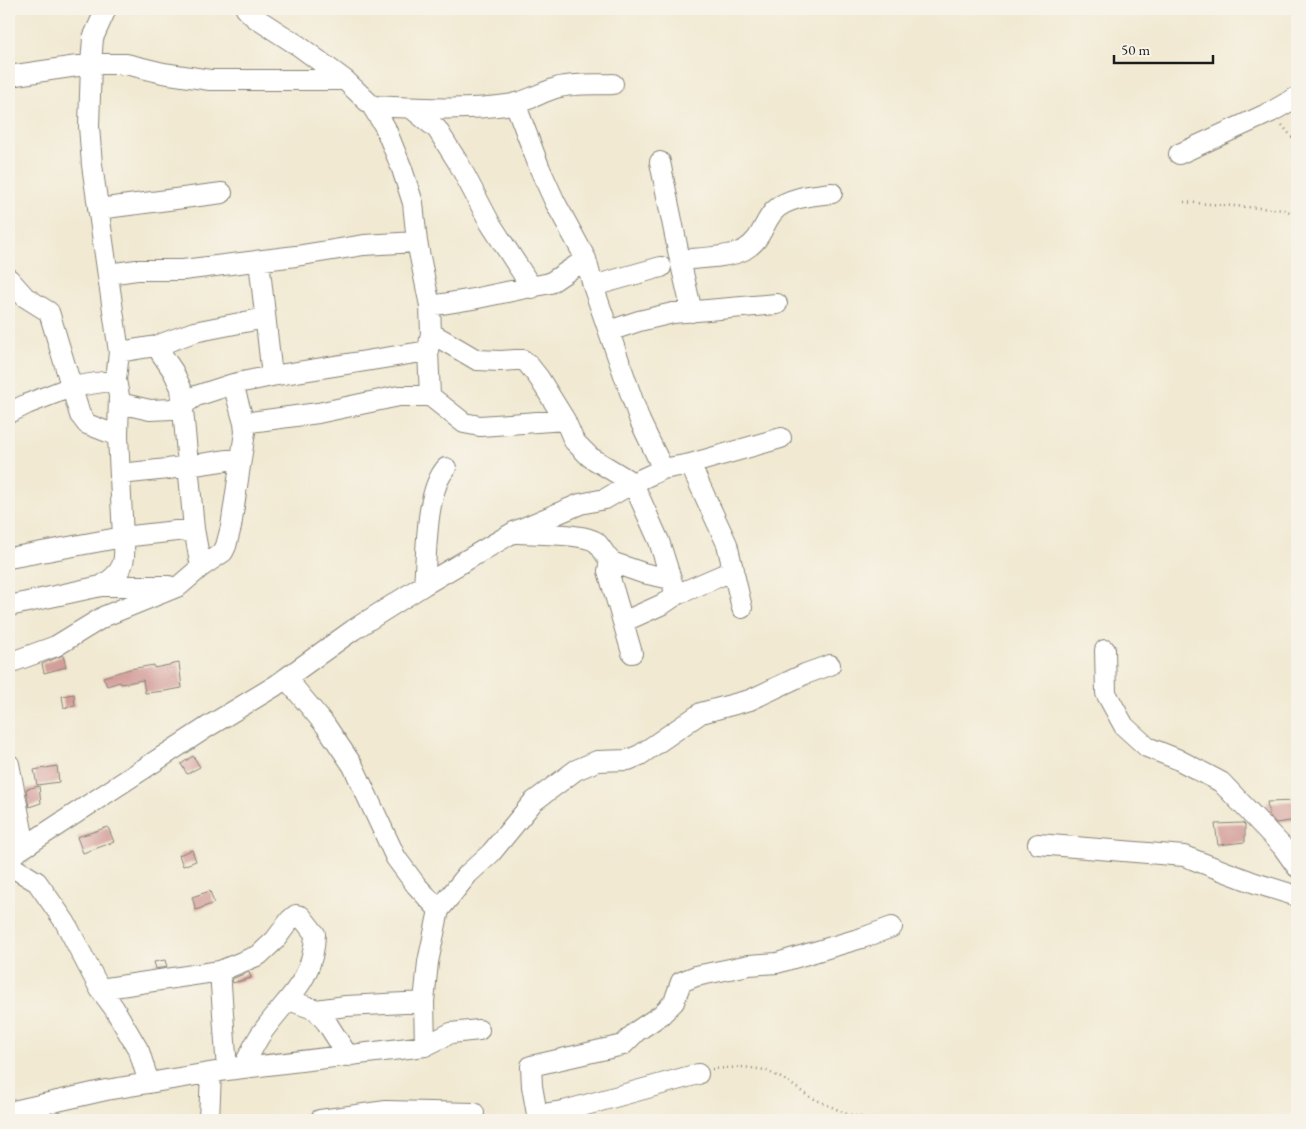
<svg xmlns="http://www.w3.org/2000/svg" width="1306" height="1129" viewBox="0 0 1306 1129" font-family="'EB Garamond',serif">
<rect width="100%" height="100%" fill="#f7f3e8"/>
<filter id="ink" filterUnits="userSpaceOnUse"><feTurbulence type="fractalNoise" baseFrequency=".02" numOctaves="2"/><feDisplacementMap in="SourceGraphic" scale="10" xChannelSelector="R" yChannelSelector="G"/><feConvolveMatrix kernelMatrix="1 2 1 2 8 2 1 2 1" color-interpolation-filters="sRGB"/></filter>
<filter id="wash" filterUnits="userSpaceOnUse"><feTurbulence type="fractalNoise" baseFrequency=".0096" numOctaves="4" result="noise"/><feDisplacementMap in="SourceGraphic" scale="20" xChannelSelector="R" yChannelSelector="G"/><feGaussianBlur stdDeviation="1.12" result="paint"/><feColorMatrix in="noise" values="0 0 0 0 0 0 0 0 0 0 0 0 0 0 0 0 0 1.4 0 .05"/><feComposite in="paint" operator="in"/></filter>
<g filter="url(#wash)">
<rect width="100%" height="100%" fill="#f1e9d2"/>
<g id="blocks">
<path fill="#d49f9b" d="M63,655L66,667L44,673L42,664Z
M179,663L182,688L165,691L145,693L143,680L121,684L120,682L107,686L103,677L130,669L154,665V668Z
M74,694L75,706L64,708L62,696Z
M193,756L200,767L187,774L181,764Z
M57,766L59,782L37,785L34,770Z
M39,786L41,803L29,807L26,789Z
M1297,801V820L1276,823L1269,815L1267,802Z
M1243,823L1245,825V842L1218,845L1215,824Z
M108,827L114,842L83,853L77,837Z
M192,850L196,861L183,866L179,855Z
M210,891L214,903L196,910L192,897Z
M165,960L167,967L156,969L154,962Z
M249,972L251,978L233,983L232,979Z"/>
</g>
</g>
<g filter="url(#ink)">
<use href="#blocks" fill-opacity="0" stroke="#868277" stroke-width="1"/>
<g fill="none" stroke-linecap="round" stroke-linejoin="round">
<g stroke="#868277" stroke-width="22">
<path id="minor" d="M246,9L254,17L299,46L345,80L372,106L385,127L402,169L413,203L417,242L430,306L431,333L428,351L430,396
M9,76L91,64H126L163,73L210,80H345
M515,103L540,169L555,202L586,259L593,286L640,421L663,469
M372,106C415,108 471,111 513,104C528,101 542,92 556,88C574,83 594,85 613,84
M411,108L437,129L459,164L490,223L532,288
M1179,154L1271,112L1297,97
M660,162L680,260L692,312
M98,209L222,193
M680,260C698,258 728,258 744,250C762,240 763,223 774,211C787,197 815,195 832,193
M259,261L272,376
M108,274L137,270H183L296,256L364,245L417,242
M9,279L25,297L49,312L80,415L87,424L118,436
M593,286L661,267
M430,306L473,299L550,283L586,259
M609,331L639,321L673,313L777,304
M431,333L477,360L501,361L515,360H523L528,364L539,378L565,420L574,441L590,457L633,483L659,541L676,595
M156,346L173,371L181,388L194,529L201,567
M119,352L156,346L194,332L265,318
M119,403L150,410L172,409L183,405L196,396L233,384L272,376L428,351
M9,413L27,404L71,387L116,380
M244,423L318,413L399,396H430L464,423L480,426L565,420
M690,464L727,544L742,608
M120,474L168,469L241,458
M518,533C535,534 583,533 596,542C603,548 605,558 614,563L643,573L671,579
M9,558L123,537L194,529
M610,560L608,571L632,653
M424,585C427,553 425,492 446,468
M101,586H169
M9,606L101,586C123,573 127,562 123,537L118,436L119,396L116,380L119,352L92,165L89,126L91,64L93,38L106,9
M623,622L663,604L676,595L734,570
M1105,650L1106,693L1124,726L1147,747L1177,759L1221,782L1282,846L1297,867
M9,663L56,646L105,616L179,586L201,567L223,552L226,546L231,527L245,432L244,423L233,384
M286,678L326,726L353,766L396,858L416,885L439,910
M9,764L25,846
M1038,844L1184,856L1255,883L1297,896
M9,857L209,726L275,686L353,630L424,585L514,532L580,504L605,499L633,483L663,469L690,464L781,438
M9,865L37,882L65,922L100,989L114,1008L139,1051L149,1083
M220,971L227,1070
M100,989L220,971L259,955L275,940L290,920L296,915L301,916L315,934C314,982 286,998 261,1034C254,1044 249,1057 242,1068
M289,1000L316,1010L346,1006L424,1002
M316,1010L327,1023L348,1056
M425,1046L424,1002L428,962L439,910L468,874L491,853L533,802L576,770L597,761L628,760L640,755L701,713L750,700L805,674L830,665
M9,1112L106,1090L227,1070L425,1046L451,1033L479,1030
M537,1115L564,1111L698,1074
M209,1120L211,1073
M320,1120L386,1111L474,1113
M538,1120L532,1086L531,1066L623,1045L637,1031L661,1015L674,1002L681,982L696,976L749,965L777,963L865,937L892,927"/>
</g>
<path stroke="#868277" stroke-width="2.5" stroke-dasharray="1 4" stroke-linecap="butt" d="M1282,125L1297,143
M1184,202L1285,210L1297,215
M712,1069L744,1067L765,1070L787,1081L808,1096L847,1114L873,1120"/>
<use href="#minor" stroke="#fff" stroke-width="20"/>
</g>
</g>
<rect width="1306" height="1129" fill="none" stroke="#f7f3e8" stroke-width="30"/>
<path d="M1114 55v8h99v-8" fill="none" stroke="#1c1c1c" stroke-width="2.5"/>
<text x="1121" y="55" font-size="15" fill="#1c1c1c" stroke="#f7f3e8" stroke-width="4" paint-order="stroke">50 m</text>
</svg>
